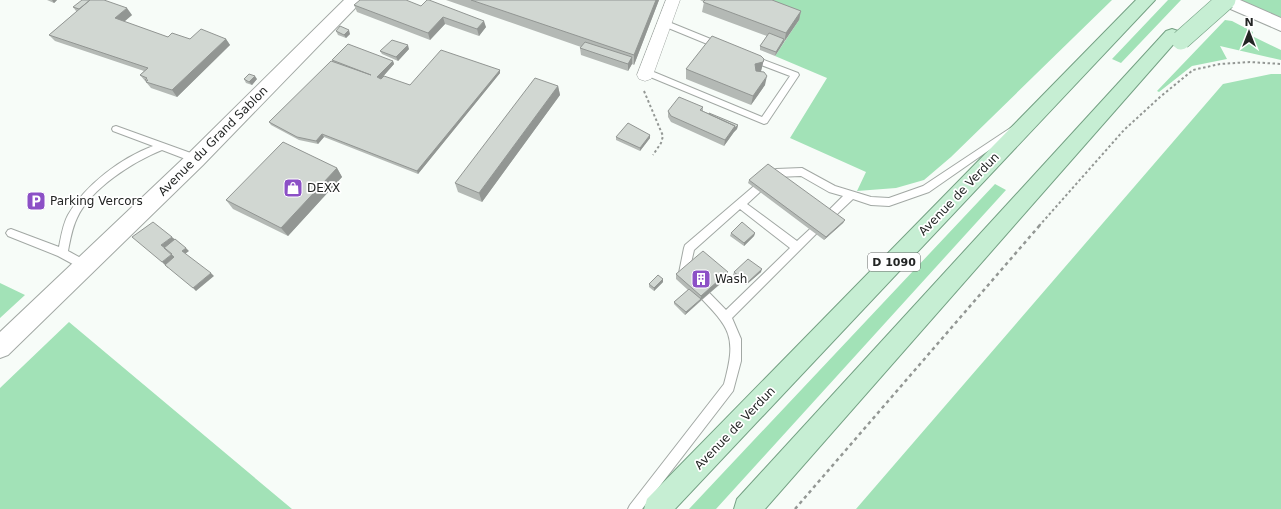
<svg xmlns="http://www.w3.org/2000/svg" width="1281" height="509" viewBox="0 0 1281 509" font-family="'DejaVu Sans',sans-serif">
<rect width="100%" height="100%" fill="#f7fcf8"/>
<path fill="#a2e2b7" d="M745,0H1112L951,157L924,180L896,188L857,191L866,172L790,138L827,78L775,56L799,20Z
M1168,0H1181L1121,63L1112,59Z
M1241,0H1281V19L1239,2Z
M1225,20L1232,21L1253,32L1252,36L1281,50V60L1220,46L1227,59L1192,66L1159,92L1157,91Z
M1271,74H1281V509H856L1223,84Z
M995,184L1006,190L716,509H689Z
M0,283L25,295L0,318Z
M69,322L292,509H0V388Z"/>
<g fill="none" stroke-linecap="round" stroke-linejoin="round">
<g stroke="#a2a8a4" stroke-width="2">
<path id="service" d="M664,20L723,44L724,46L723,48H717L661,25L660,23Z
M751,55L798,73L799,75L767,123L764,124L643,74L642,72L643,70H649L762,117L790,76L748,60L747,58L748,56Z
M1015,125L1019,128L1018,130L929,192L889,206L871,205L853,199L834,217H828L826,214L828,211L843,196L829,192L801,176L776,177L771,173L776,169L802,168L835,186L871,197L889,198L923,186Z
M116,126L199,156L201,159L196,163L162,150C134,161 90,189 77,218C72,228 70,241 68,251L90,263L91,266L90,269L86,270L82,269L58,256L8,236L6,233L8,230L11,229L59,247C61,237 63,224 68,215C85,185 121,158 153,146L113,131L112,129L113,127Z
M757,185L760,186L762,189L760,192L747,204L797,241L810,229H816L818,232L732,318L741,339V361L733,391L642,509H628L630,505L724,384C737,336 731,329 697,294C691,288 683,281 679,273L684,248L685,245L754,186ZM740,209L790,248L726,310L689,272L694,250Z"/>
</g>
<g stroke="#a2a8a4" stroke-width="1">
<path id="minor" d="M666,0H680L653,75L651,79L645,81L639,79L637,75Z"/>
</g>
<g stroke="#a2a8a4" stroke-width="2">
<path id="tertiary" d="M344,0H363L203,165L8,355L0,358V332L189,153Z
M1216,0H1240L1281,18V31L1219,4Z"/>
</g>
<g stroke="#74a083" stroke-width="2">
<path id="primary" d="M1136,0H1155L675,509H644L647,499Z
M1172,29L1178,31L1181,35L1178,39L765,509H734L737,499L1166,31Z"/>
</g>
<path stroke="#939794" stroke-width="2" stroke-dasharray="2.5 2.5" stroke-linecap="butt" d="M644,91L663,136L661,143L653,155
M1039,226L1124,130L1160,97L1193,70L1220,64L1250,62L1281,64"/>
<path stroke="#939794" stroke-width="2.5" stroke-dasharray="3.5 3.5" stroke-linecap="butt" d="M795,509L1040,225"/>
<use href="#service" fill="#fff" fill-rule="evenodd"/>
<use href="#minor" fill="#fff" fill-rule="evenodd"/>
<use href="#tertiary" fill="#fff" fill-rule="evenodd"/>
<use href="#primary" fill="#c6eed3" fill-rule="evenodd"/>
<g stroke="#74a083" stroke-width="20" stroke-linecap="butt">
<path id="primary-bridge" d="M1181,40L1226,0"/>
</g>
<use href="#primary-bridge" stroke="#c6eed3" stroke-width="19"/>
</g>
<path fill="#b4b9b5" d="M47,0H57L54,3Z
M446,0H659L634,65L632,64L628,71L581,55L580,48L581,47Z
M700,0H772L801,11L799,20L784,42L775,56L760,50V46L767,36L702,12L704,2Z
M354,5L421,6L486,27L479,36L445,24L430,40L357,12Z
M73,7L132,15L124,22L168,37L190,39H226L230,45L177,97L151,88L140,75L144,71L55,41L49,35L77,11H76Z
M336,31L350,34L346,38L338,35Z
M409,49L398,61L382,54L380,51Z
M764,59L761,71L765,85L751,105L686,79V69Z
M332,60L393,61L394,64L381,79L410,85L500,70V73L418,174L324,137L318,144L299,140L271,125L269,122L333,61Z
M244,79H257L252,85L246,83Z
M558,86L560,95L482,202L458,192L455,183Z
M703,107V111L738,125L737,129L734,132L724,146L671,122L668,117V111Z
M650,135V138L640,151L616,140V137Z
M337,168L342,177L288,236L233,209L226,200Z
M749,180L845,220L843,223L824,240L748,183Z
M731,233H755L754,236L744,246L730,236Z
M728,272L727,278L685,315L674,304V302L688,290L676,279V274Z
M734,272H761L746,285L733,275Z
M663,279V282L654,291L649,287V284Z"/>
<path fill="#929693" d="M52,0H57L54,3Z
M656,0H659L634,65V55Z
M127,8L132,15L120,25L115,18Z
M801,11L799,20L784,42L786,33Z
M443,17L445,24L430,40L428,33Z
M484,21L486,27L479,36L477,29Z
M349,30L350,34L346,38L344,35Z
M226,39L230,45L177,97L172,90Z
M784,39V42L775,56L776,52Z
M408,45L409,49L398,61L396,57Z
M632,57V64L628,71V64Z
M764,59L761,71L753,74L755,64Z
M393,61L394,64L379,81L377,77Z
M500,70V73L418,174L417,171Z
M255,76L257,79L252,85L249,82Z
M767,76L765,85L751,105L753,96Z
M558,86L560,95L482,202L479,193Z
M738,125L737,129L734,132V129Z
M735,126L734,132L724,146L725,140Z
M322,134L324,137L318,144L316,141Z
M650,135V138L640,151V148Z
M337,168L342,177L288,236L281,228Z
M845,220L843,223L824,240L826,237Z
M755,233L754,236L744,246V243Z
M172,237L178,242L167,251L161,245Z
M186,248L189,251L185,254L182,251Z
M172,254L177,260L168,268L162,262Z
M762,269L761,272L746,285L747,283Z
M728,272L727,278L700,301L701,296Z
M211,273L214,276L196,291L193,288Z
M663,279V282L654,291V288Z
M701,299L700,301L685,315L686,312Z"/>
<path fill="#d1d7d2" stroke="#929693" d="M82,0H90L79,9L73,7Z
M90,0H104L127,8L115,18L168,37L172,33L190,39L201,29L226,39L172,90L146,82L148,80H145L147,78L140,75L148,68L49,35Z
M360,0H406L421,6L427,0H429L484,21L477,29L443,17L428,33L354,5Z
M471,0H656L634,55Z
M705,0H772L801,11L786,33L703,2Z
M340,26L349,30L344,35L336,31Z
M769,33L784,39L776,52L760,46Z
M712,36L761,56L764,59L763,62L755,64L756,71L764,72L767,76L753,96L686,69Z
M392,40L408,45L396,57L380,51Z
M585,42L632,57L628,64L580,48Z
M348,44L393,61L377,77L381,79L384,76L410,85L441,50L500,70L417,171L322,134L316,141L297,137L269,122L331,61L371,75L332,60Z
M249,74L255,76L249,82L244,79Z
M535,78L558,86L479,193L455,183Z
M679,97L703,107L700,110L735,126L725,140L671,116L668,111Z
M709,113L738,125L734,129L735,126L709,114Z
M628,123L650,135L640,148L616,137Z
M283,142L337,168L281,228L226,200Z
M768,164L845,220L826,237L749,180Z
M153,222L172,237L161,245L172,254L162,262L132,237Z
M742,222L755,233L744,243L731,233Z
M175,239L186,248L182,251L211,273L193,288L165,265L174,257L164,248Z
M703,251L728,272L701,296L676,274Z
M748,259L762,269L747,283L734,272Z
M658,275L663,279L654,288L649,284Z
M689,289L701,299L686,312L674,302Z"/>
<defs>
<g id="shop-square" transform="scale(1)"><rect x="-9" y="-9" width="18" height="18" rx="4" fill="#8c50c6" stroke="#fff"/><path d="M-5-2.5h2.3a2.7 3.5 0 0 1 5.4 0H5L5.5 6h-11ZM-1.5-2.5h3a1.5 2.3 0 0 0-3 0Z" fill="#fff"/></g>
<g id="parking-square" transform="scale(1)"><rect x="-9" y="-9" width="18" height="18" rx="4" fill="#8c50c6" stroke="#fff"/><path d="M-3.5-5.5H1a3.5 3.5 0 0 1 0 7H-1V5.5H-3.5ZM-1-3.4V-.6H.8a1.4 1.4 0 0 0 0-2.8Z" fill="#fff"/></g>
<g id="building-square" transform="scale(1)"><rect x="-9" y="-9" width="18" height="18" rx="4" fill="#8c50c6" stroke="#fff"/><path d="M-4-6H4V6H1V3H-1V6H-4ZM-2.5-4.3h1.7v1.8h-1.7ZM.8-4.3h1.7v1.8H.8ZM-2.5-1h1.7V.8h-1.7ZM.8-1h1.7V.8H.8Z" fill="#fff"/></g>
</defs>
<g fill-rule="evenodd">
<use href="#shop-square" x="293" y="188"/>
<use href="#parking-square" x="36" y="201"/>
<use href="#building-square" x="701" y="279"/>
</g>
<g text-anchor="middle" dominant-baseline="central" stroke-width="3.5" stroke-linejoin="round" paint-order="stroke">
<rect fill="#fff" stroke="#656666" stroke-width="1" x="868" y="253" width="52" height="18" rx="3"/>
<g font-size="11" font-weight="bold" fill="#232524">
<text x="894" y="262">D 1090</text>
</g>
<g font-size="12" fill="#232524" stroke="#fff">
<text transform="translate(213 141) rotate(-45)">Avenue du Grand Sablon</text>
<text transform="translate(959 194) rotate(-46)">Avenue de Verdun</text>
<text transform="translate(735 428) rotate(-46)">Avenue de Verdun</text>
</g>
<g font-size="12" fill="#232524" stroke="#fff" text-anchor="start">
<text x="307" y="188">DEXX</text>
<text x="50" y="201">Parking Vercors</text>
<text x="715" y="279">Wash</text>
</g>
</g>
<g transform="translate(1249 32)" stroke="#ffffff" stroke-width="3" paint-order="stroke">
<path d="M0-3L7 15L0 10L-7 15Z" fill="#232524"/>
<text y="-6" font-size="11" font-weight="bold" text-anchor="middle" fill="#232524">N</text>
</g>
</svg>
